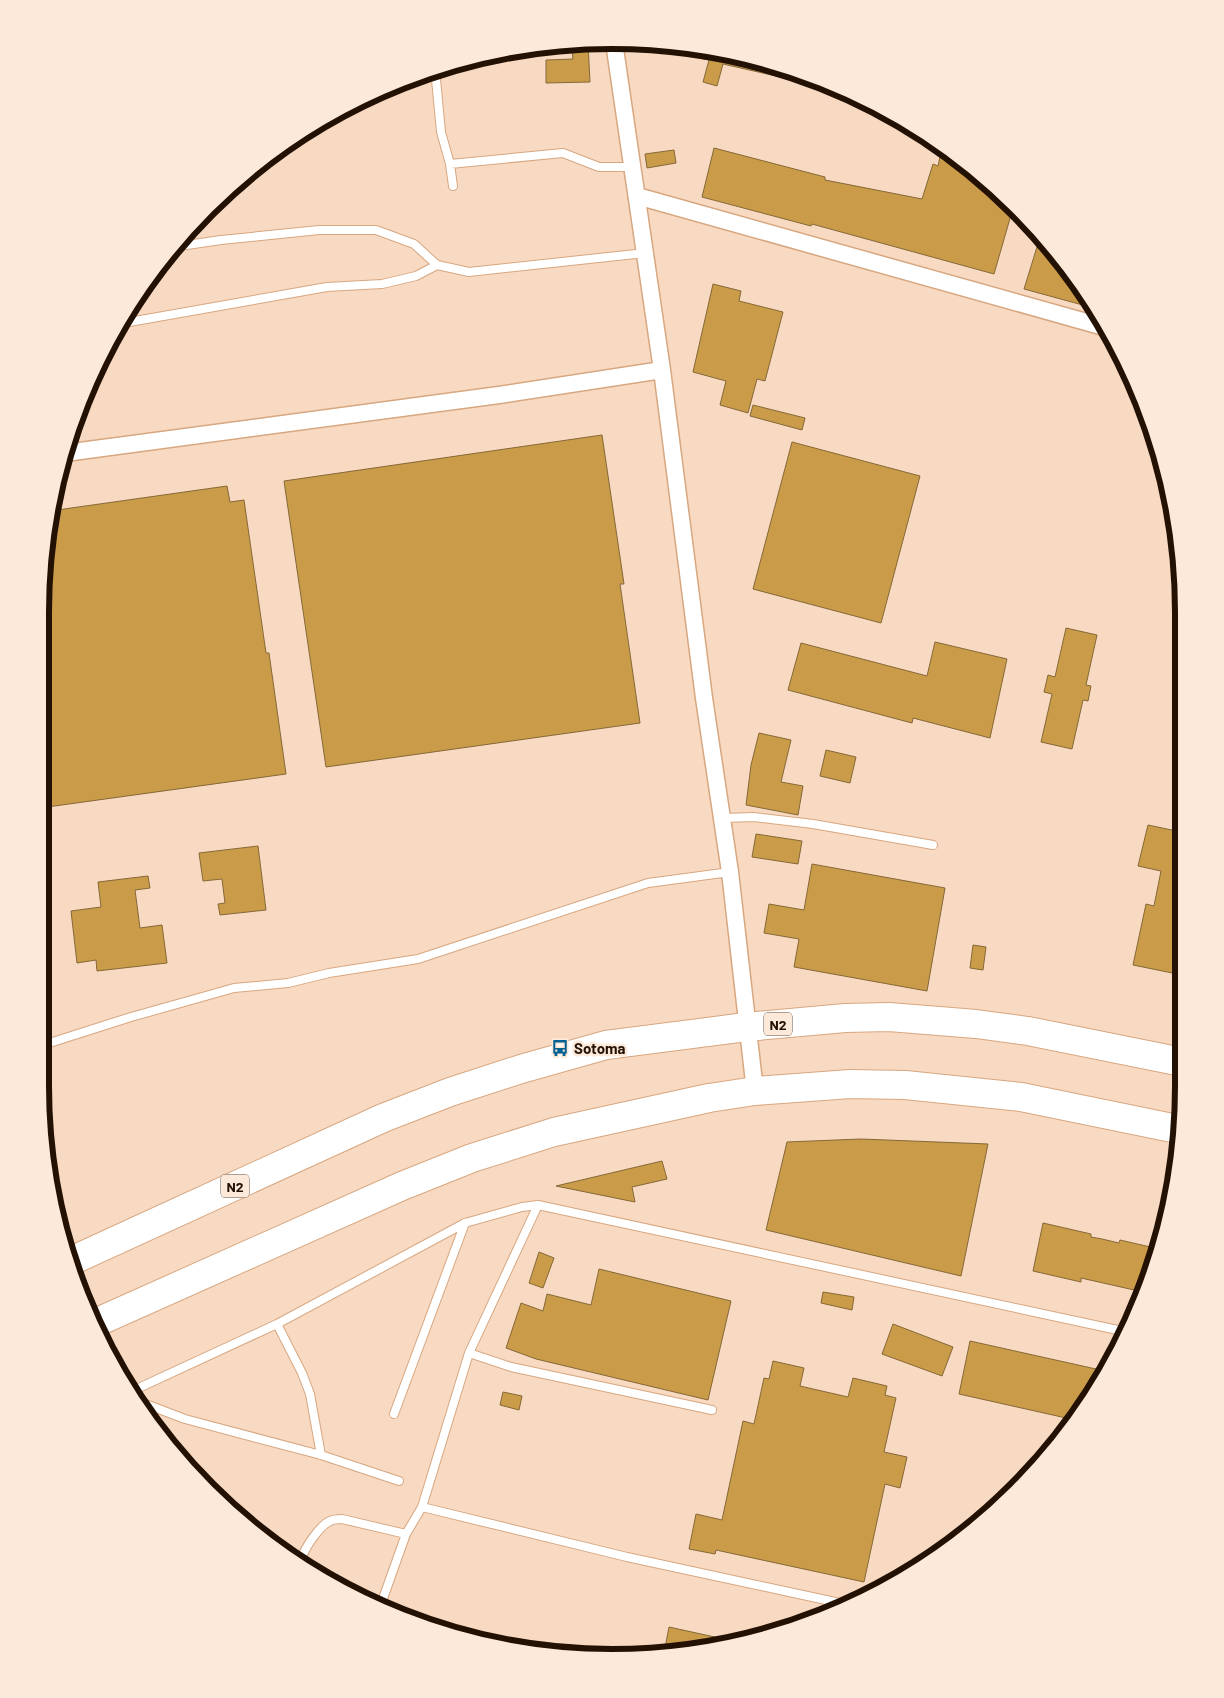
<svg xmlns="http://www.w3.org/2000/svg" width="1224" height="1698" viewBox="0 0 1224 1698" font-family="Barlow,sans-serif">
<rect width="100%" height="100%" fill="#f8d9c2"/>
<path fill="#ca9c4a" stroke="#856836" d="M588,43L590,82L546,83V60L573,59L571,44Z
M705,50L760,60L800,74L798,81L723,64L717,86L703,82L709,60L703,59Z
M942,147L960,158L1013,208L994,274L812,224L811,226L702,197L714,148L825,177V180L922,199L933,164L938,166Z
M674,150L676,163L647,168L645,154Z
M1041,234L1042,235L1090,307L1024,289Z
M713,284L741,291L739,301L783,312L765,381L757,379L748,413L720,405L726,381L693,372Z
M753,405L805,418L802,430L750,416Z
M602,435L624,584H620L640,723L326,767L284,481Z
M792,442L920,476L881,623L753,589Z
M227,486L230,502L244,500L266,653H269L286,774L40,808V612L50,511Z
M1066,628L1097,635L1086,685L1091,686L1088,701L1083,700L1072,749L1041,742L1052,694L1044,692L1048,675L1055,677Z
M935,642L1007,659L990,738L913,718L912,723L788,690L801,643L927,676Z
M759,733L791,740L781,782L803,786L798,815L746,805L751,765Z
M826,750L856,757L850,783L820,776Z
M1148,825L1181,832L1182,975L1133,965L1146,904L1154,906L1161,871L1138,866Z
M756,834L802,841L798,864L752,857Z
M258,846L266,910L220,915L218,904L225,903L222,879L203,881L199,853Z
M812,864L945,888L927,991L794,967L799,939L764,933L769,904L804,910Z
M148,876L150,888L135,890L140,928L162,925L167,963L97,971L96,960L77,963L71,911L101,907L98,882Z
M973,945L986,947L983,970L970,968Z
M861,1139L988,1144L961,1276L766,1230L787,1142Z
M662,1161L667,1179L632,1187L635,1202L556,1186Z
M1043,1223L1091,1234V1237L1102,1239L1119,1243L1120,1240L1159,1249L1143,1292L1081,1278V1282L1033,1271Z
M539,1252L554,1258L543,1288L529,1283Z
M599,1269L731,1301L708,1400L536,1359L506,1348L521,1303L543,1311L547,1294L591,1305Z
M823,1292L854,1297L852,1310L821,1303Z
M893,1324L953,1347L942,1376L882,1354Z
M970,1341L1105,1371L1075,1420L959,1394Z
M773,1361L804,1368L800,1386L848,1397L853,1378L887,1386L885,1395L896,1398L884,1452L907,1457L900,1488L885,1484L864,1582L716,1550L715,1554L689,1549L696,1514L722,1520L743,1421L754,1424L764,1378L769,1379Z
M503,1392L522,1396L519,1410L500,1405Z
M669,1627L733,1641L686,1653H664Z"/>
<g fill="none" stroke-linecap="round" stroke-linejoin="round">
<g stroke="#d7a780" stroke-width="10">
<path id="service" d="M435,69L441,132L450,164L453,186
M450,164L563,153L599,167H633
M437,265L469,272L645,253
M118,324L327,287L382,284L416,276L437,265L414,244L376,230H319L221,240L173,247
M91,377H93L94,372
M722,818L754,817L813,824L933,845
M40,1046L131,1017L234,988L288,983L329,973L418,959L648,883L730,872
M277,1324L302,1373L310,1394L321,1455
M469,1353L511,1367L712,1410
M130,1392L277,1324L465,1223L522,1207L538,1205L1127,1332
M135,1400L185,1419L321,1455L399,1481
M394,1414L465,1223
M422,1507L627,1557L849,1605
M301,1560C304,1549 319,1526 330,1521C334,1519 338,1519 342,1519L406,1534
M380,1607L406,1534L422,1507L469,1353L538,1205"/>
</g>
<g stroke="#d7a780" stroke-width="19">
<path id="minor" d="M614,42L662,370L704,698L730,872L755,1091
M637,196L1104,327
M65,453L499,395L662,370"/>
</g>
<g stroke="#d7a780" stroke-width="30">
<path id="trunk" d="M69,1262L383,1118L450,1092L521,1069L606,1045L746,1027L845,1018L889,1017L976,1024L1028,1031L1182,1062
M93,1324L402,1186L472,1158L554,1132L709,1098L755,1091L850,1084L905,1085L1021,1097L1182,1130"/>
</g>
<use href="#service" stroke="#fff" stroke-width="8"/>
<use href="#minor" stroke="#fff" stroke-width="16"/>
<use href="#trunk" stroke="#fff" stroke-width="28"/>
</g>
<defs>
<g id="bus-bare" transform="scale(1.35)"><path d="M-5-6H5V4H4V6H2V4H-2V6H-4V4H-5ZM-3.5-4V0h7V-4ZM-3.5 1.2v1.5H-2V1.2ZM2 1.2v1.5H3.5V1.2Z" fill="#006292" stroke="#fde9d9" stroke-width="2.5" paint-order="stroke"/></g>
</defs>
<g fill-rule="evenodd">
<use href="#bus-bare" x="560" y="1048"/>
</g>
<g text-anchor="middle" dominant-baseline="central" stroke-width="5" stroke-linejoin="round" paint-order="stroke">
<g fill="#fde9d9" stroke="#645244" stroke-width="1">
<rect x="764" y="1012.5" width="28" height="23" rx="4"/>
<rect x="221" y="1174.5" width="28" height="23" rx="4"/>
</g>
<g font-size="14" font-weight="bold" fill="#231104">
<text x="778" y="1024">N2</text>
<text x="235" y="1186">N2</text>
</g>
<g font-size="15" font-weight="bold" fill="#231104" stroke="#fde9d9" text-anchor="start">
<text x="574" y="1048">Sotoma</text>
</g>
</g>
<path d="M0 0H1224V1698H0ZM612 49H612A563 563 0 0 1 1175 612V1086A563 563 0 0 1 612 1649H612A563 563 0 0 1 49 1086V612A563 563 0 0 1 612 49Z" fill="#fde9d9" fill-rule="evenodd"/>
<path fill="none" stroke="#231104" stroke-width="6" d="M612 49H612A563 563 0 0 1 1175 612V1086A563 563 0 0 1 612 1649H612A563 563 0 0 1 49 1086V612A563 563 0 0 1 612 49Z"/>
</svg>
